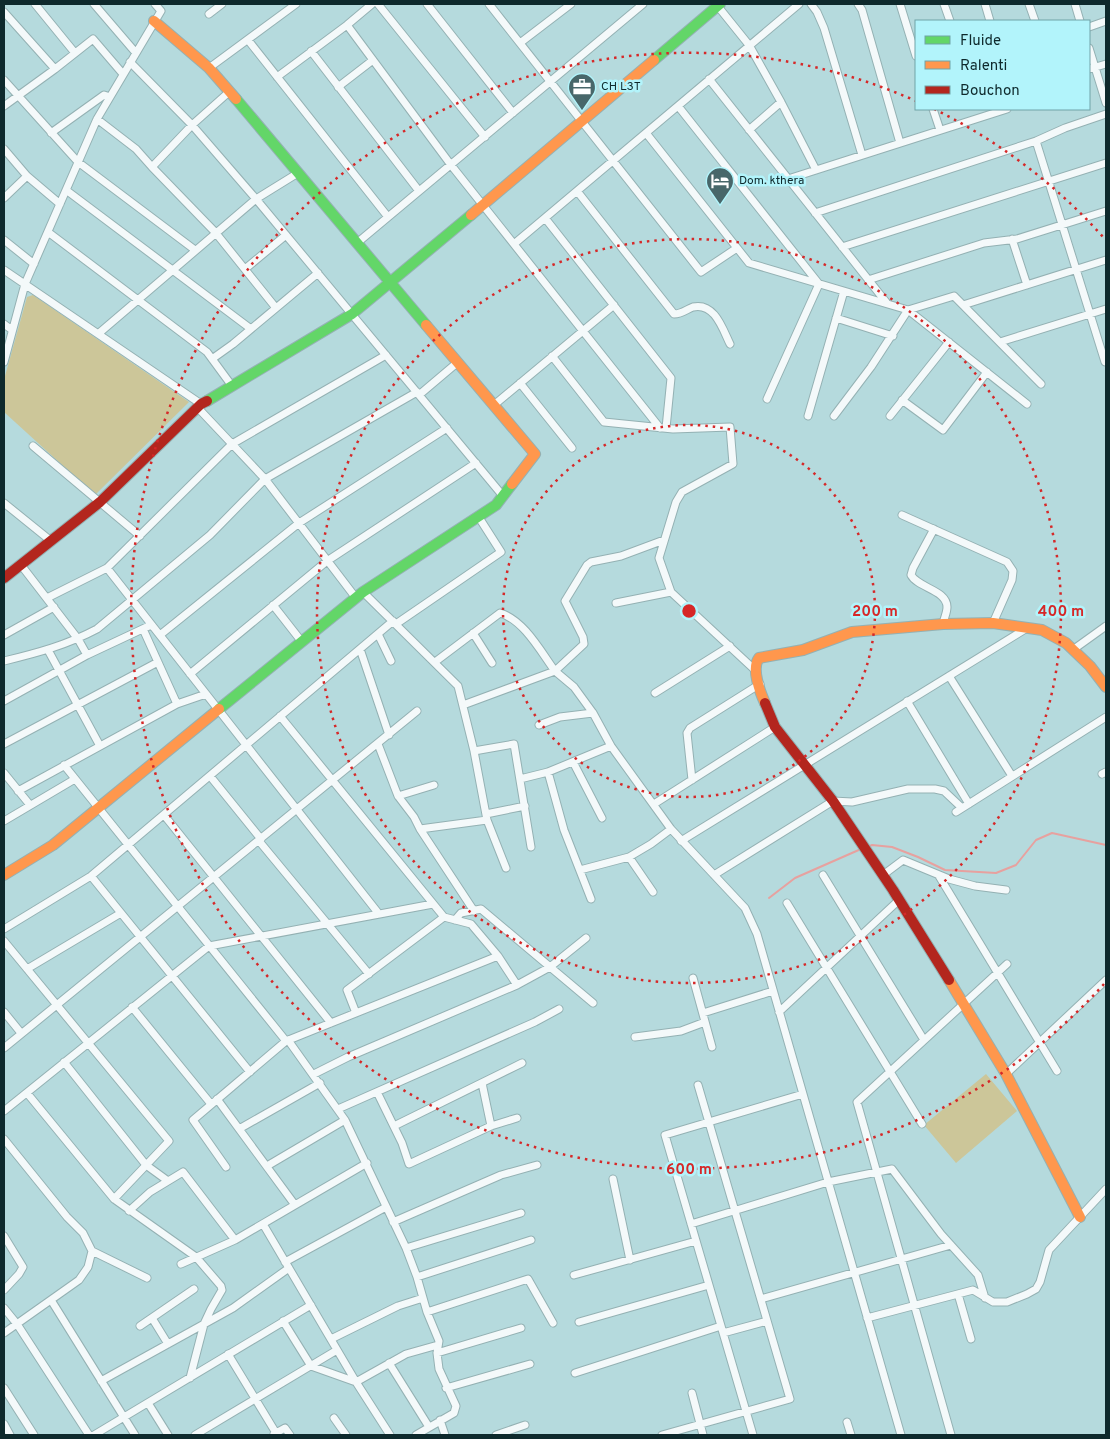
<svg xmlns="http://www.w3.org/2000/svg" width="1110" height="1439" viewBox="0 0 1110 1439" font-family="Overpass,sans-serif">
<rect width="100%" height="100%" fill="#b5dadd"/>
<path fill="#ccc699" d="M33,295L189,402L95,495L4,412V383L5,376L27,297Z
M986,1074L1017,1111L956,1163L924,1125Z"/>
<g fill="none" stroke-linecap="round" stroke-linejoin="round">
<path stroke="#e7a19f" stroke-width="2" d="M868,847L872,845L892,847L918,857L945,870L996,873L1016,865L1036,840L1052,833L1106,845
M769,898L795,878L861,849"/>
<g stroke="#94b1b3" stroke-width="9">
<path id="street" d="M35,4L75,53
M94,4L136,53
M378,4L485,137
M427,4L513,113
M489,4L701,272L737,248
M716,4L749,45L781,102L816,170
M811,4L817,12L824,28L862,155
M858,4L862,10L900,143
M900,4L916,56
M944,4L950,21
M985,4L990,21
M1029,4L1035,21
M1075,4L1080,21
M4,12L55,69
M209,14L222,4
M347,25L451,165L660,428
M1089,27L1106,21
M248,40L388,217
M520,43L571,4
M1089,48L1106,103
M311,51L419,191
M130,62L192,125L256,199L503,496
M209,68L296,4
M1089,69L1106,64
M277,77L347,25L372,4
M709,79L886,302
M4,80L78,162L195,250
M338,87L373,60
M4,106L55,69L93,39L123,74
M678,106L819,284L767,399
M933,109L940,130
M97,119L136,149L152,167L215,232L276,308
M749,130L781,102
M51,133L104,95L110,97
M646,133L749,263L908,310L1027,404
M1036,141L1105,362H1106
M4,149L27,176L60,204
M152,167L192,125L229,92
M788,179L1007,109
M66,190L251,329
M577,191L674,314C682,314 687,309 693,307C715,302 723,330 730,344
M4,198L27,176
M815,213L1036,141L1065,128L1106,114
M545,218L671,378L666,428
M48,232L207,352L232,386
M1012,239L1027,285
M4,240L34,264
M357,243L643,4
M514,244L799,4
M842,247L1106,163
M245,269L286,235
M4,270L201,404
M868,280L984,243L1017,239L1106,211
M963,305L1106,260
M836,318L893,336
M4,324L12,330
M98,334L256,199L298,173
M1000,342L1106,309
M552,356L604,422L673,429L730,427L733,464L682,492L676,502L659,558L671,592L756,671
M212,359L233,344L318,273
M4,362L25,284L97,119L161,11L155,4
M520,383L572,448
M419,395L458,362
M902,400L943,430L987,372
M494,405L614,305
M198,408L265,479L356,598
M808,416L844,291
M834,416L871,367L908,310L954,296L1041,384
M890,416L949,342
M33,446L140,536
M4,503L51,541
M902,515L1007,562L1013,571L1012,580L993,623
M934,529L913,568L911,575C918,588 947,590 947,607C947,613 944,618 943,624
M21,565L78,639L87,655
M107,568L379,914
M363,592L458,686L474,751L487,820L506,868
M47,598L107,568L232,444L386,355
M616,603L671,592
M273,605L302,642
M396,624L501,552L478,516
M143,629L177,704
M473,633L492,663
M378,634L391,661
M4,635L54,607
M160,635L299,523L447,428
M360,649L389,735
M1074,649L1106,626
M48,650L100,746
M4,661C37,653 67,645 97,629L210,535L265,479L417,392
M435,662L500,613C524,620 541,652 555,671L584,644L583,637L565,601L587,565L591,562L621,556L664,540
M190,674L327,561L476,463
M949,676L1012,776
M655,693L730,646
M4,701L87,655L151,625
M907,701L969,804
M463,705L555,671L574,687L593,713L611,746L671,829L745,908L757,934L901,1435
M280,716L444,917L471,924L498,956L517,985
M539,725L560,717L593,713
M4,744L158,662
M378,744L398,796L414,817L420,829L474,911
M474,751L514,744L531,847
M573,762L602,818
M64,765L286,1041
M548,772L564,830L591,899
M4,773L30,805
M1102,774L1106,772
M210,776L261,839
M520,779L548,772L611,746
M692,780L687,733L690,728L760,684
M18,791L177,704L206,694
M398,796L434,785
M654,804L775,727
M956,812L1106,717
M486,814L525,806
M164,815L331,1023
M4,821L75,779
M420,829L487,820
M259,841L369,974
M681,841L1027,628
M629,857L653,892
M580,870L629,857L651,844L671,829
M714,875L833,801L852,802L908,789H935L944,791L962,808
M823,875L924,1040
M883,875L903,860L949,879L975,886L1006,890
M91,876L250,1072
M939,876L1057,1071
M787,903L922,1124
M455,920L461,913L481,909L593,1003
M4,929L91,876L393,621
M4,941L169,1141L114,1199
M27,969L121,913
M693,978L712,1047
M132,1007L211,1104
M4,1012L21,1033
M779,1012L899,900
M356,1013L347,990L444,917
M703,1013L773,991
M635,1037L681,1031L705,1022
M288,1040L345,1120L406,1248L417,1277L427,1312L439,1341L437,1353L439,1369L456,1406L454,1413L416,1435
M4,1048L417,711
M64,1062L146,1165L168,1181
M314,1074L348,1057L517,985L550,967L586,938
M1006,1074L1106,980
M482,1083L491,1126
M377,1092L402,1143L409,1164L491,1126L517,1118
M27,1093L114,1199L196,1257L221,1286L222,1290L211,1309L204,1324L190,1378
M217,1099L295,1205
M338,1109L535,1022L559,1009
M4,1111L209,946L433,904
M394,1126L522,1063
M239,1129L320,1083
M4,1139L67,1217L83,1233L92,1251L147,1278
M267,1166L345,1120
M226,1167L193,1120L286,1041L498,956
M613,1179L630,1260
M129,1211L150,1192L183,1172L235,1240
M393,1222L501,1175L537,1165
M263,1224L356,1382L390,1435
M691,1224L828,1182L892,1169L941,1234L978,1275L985,1298
M4,1236L23,1267L19,1274L4,1290
M406,1248L521,1213
M285,1262L386,1207
M181,1264L235,1240L367,1163
M574,1275L696,1241
M417,1277L531,1240
M958,1294L971,1339
M761,1299L951,1245
M51,1300L135,1435
M4,1308L17,1324L89,1435
M427,1312L528,1279L553,1323
M152,1318L168,1344
M867,1318L973,1290L993,1302H1007L1027,1294L1036,1289L1040,1282L1049,1250L1106,1189
M283,1321L311,1366L356,1382L406,1354L438,1345
M579,1322L709,1285
M140,1326L194,1289
M4,1333L79,1280L88,1267L92,1251
M723,1333L767,1321
M331,1339L398,1306L423,1298
M437,1353L521,1328
M228,1354L276,1433
M389,1363L429,1427
M575,1373L721,1326
M101,1381L233,1308L289,1268
M4,1388L34,1435
M446,1388L530,1364
M692,1393L703,1435
M148,1403L168,1435
M334,1418L346,1435
M440,1420L445,1435
M847,1422L851,1435
M4,1424L10,1435
M274,1434L285,1428L290,1435
M94,1435L311,1305
M195,1435L337,1350
M496,1435L525,1425
M662,1435L790,1399L698,1085
M753,1435L665,1135L803,1094
M951,1435L857,1102L1007,964"/>
</g>
<g stroke="#94b1b3" stroke-width="12">
<path id="fast" d="M654,60L720,4
M236,99L426,325
M207,401L352,314L471,215
M219,709L363,592L496,505L512,484"/>
</g>
<g stroke="#94b1b3" stroke-width="12">
<path id="slow" d="M154,21L209,68L236,99
M471,215L654,60
M426,325L535,454L512,484
M765,703C760,692 751,668 759,658L803,650L852,632L943,624L993,623L1042,630L1066,643L1090,666L1106,687
M4,875L53,845L219,709
M949,980L1006,1074L1080,1217"/>
</g>
<g stroke="#94b1b3" stroke-width="12">
<path id="jam" d="M4,578L100,502L201,404L207,401
M765,703L775,727L833,801L893,890L949,980"/>
</g>
<use href="#street" stroke="#f4f9fa" stroke-width="7"/>
<use href="#fast" stroke="#63d668" stroke-width="10"/>
<use href="#slow" stroke="#ff974d" stroke-width="10"/>
<use href="#jam" stroke="#b3261e" stroke-width="10"/>
</g>
<g fill="none" stroke="#d62828" stroke-width="2.5" stroke-dasharray="2.5 5">
<circle cx="689" cy="611" r="186"/>
<circle cx="689" cy="611" r="372"/>
<path d="M1104 984A558 558 0 1 1 916 101M934 109A558 558 0 0 1 1104 238"/>
</g>
<defs>
<g id="office-pin" transform="scale(1.4375)"><path d="M0 17L-7.5 6A9.5 9.5 0 1 1 7.5 6Z" fill="#48676a" stroke="#b2f4fb"/><path d="M-6-3h4V-5.5h4V-3h4V5H-6ZM-1-4.5V-3h2v-1.5ZM-6 0V1H6V0Z" fill="#fff"/></g>
<g id="hotel-pin" transform="scale(1.4375)"><path d="M0 17L-7.5 6A9.5 9.5 0 1 1 7.5 6Z" fill="#48676a" stroke="#b2f4fb"/><path d="M-6-4.5h1.5V1H6V5H4.5V3h-9V5H-6ZM-4 0a1.8 1.8 0 1 1 3.6 0ZM.5 0V-2.5h3Q6-2.5 6 0Z" fill="#fff"/></g>
</defs>
<g fill-rule="evenodd">
<use href="#office-pin" x="582" y="87"/>
<use href="#hotel-pin" x="720" y="181"/>
</g>
<g text-anchor="middle" dominant-baseline="central" stroke-width="5" stroke-linejoin="round" paint-order="stroke">
<g font-size="12" fill="#0e292c" stroke="#b2f4fb" text-anchor="start">
<text x="601" y="87">CH L3T</text>
<text x="739" y="181">Dom. kthera</text>
</g>
</g>
<circle cx="689" cy="611" r="8" fill="#d62828" stroke="#b2f4fb" stroke-width="2.5"/>
<g font-size="15" text-anchor="middle" font-weight="bold" fill="#d62828" stroke="#b2f4fb" stroke-width="5" stroke-linejoin="round" paint-order="stroke">
<text x="875" y="616">200 m</text>
<text x="1061" y="616">400 m</text>
<text x="689" y="1174">600 m</text>
</g>
<rect width="1110" height="1439" fill="none" stroke="#0e292c" stroke-width="10"/>
<rect x="915" y="20" width="175" height="90" fill="#b2f4fb" stroke="#70a3a8"/>
<rect x="925" y="36" width="25" height="8" fill="#63d668" stroke="#70a3a8"/>
<text x="960" y="45" font-size="15" fill="#0e292c">Fluide</text>
<rect x="925" y="61" width="25" height="8" fill="#ff974d" stroke="#70a3a8"/>
<text x="960" y="70" font-size="15" fill="#0e292c">Ralenti</text>
<rect x="925" y="86" width="25" height="8" fill="#b3261e" stroke="#70a3a8"/>
<text x="960" y="95" font-size="15" fill="#0e292c">Bouchon</text>
</svg>
